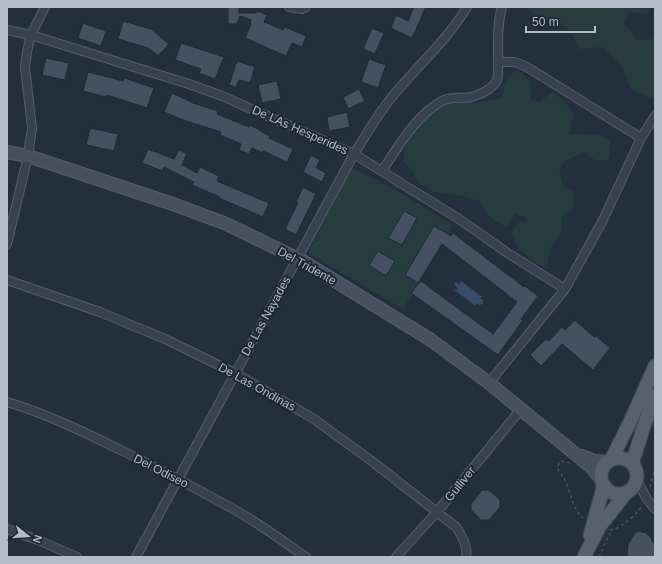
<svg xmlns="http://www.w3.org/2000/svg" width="662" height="564" viewBox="0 0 662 564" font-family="Arial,sans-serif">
<rect width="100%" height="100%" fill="#242f3e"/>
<path fill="#263c3f" d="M526,7H650L648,14L629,12L623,22L637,40L655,39V94L651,98L630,89L623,67L603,47L579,49L571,32L558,20L537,19Z
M518,69L531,83L530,99L539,102L552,92C562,98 568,105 574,116L571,122L570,134L598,135L610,139V152L608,160L596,161L584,152L565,161L559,170L563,185L573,192V208L562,217V232L551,247L547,266L539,265L519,249L511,234L518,223L526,222L525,217L515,213L508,226C491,222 488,215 479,201L464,196L434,192L417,182L413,171L403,161L405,147L417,128L433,112L450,103H477L501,98L508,77Z
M351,167L405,195L453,226L403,309L308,253Z"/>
<path fill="#394c67" d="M461,281L482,297L479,298L483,300V304L479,305L476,303V306L454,290L458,289L454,284L456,282L460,284Z"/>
<path fill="#455162" stroke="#1f2835" d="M228,7H239V13H256L257,11L267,15L264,22L283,30L285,27L306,36L302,47L292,43L286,56L245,38L251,24H250L251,20L240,16L237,24H228Z
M414,7H426L412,38L391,28L396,15L408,21Z
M123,21L151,29L169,44L158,56L148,48L118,39Z
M83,23L106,31L101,46L78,38Z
M372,28L384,33L375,54L363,49Z
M181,43L224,57L215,79L199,73L201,69L175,60Z
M46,58L69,63L65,80L42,75Z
M369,59L386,65L378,88L361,82Z
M237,61L255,67L250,83L239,80L236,87L229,85Z
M88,72L123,81L124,78L154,88L147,108L107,95L106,97L83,91Z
M277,81L281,99L262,103L258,85Z
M359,89L365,101L348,109L343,97Z
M172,93L193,103L218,111L217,114L249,127L250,125L260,130V131L270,136L269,138L293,149L287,162L263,151V153L252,148L249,154L239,150L241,144L220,135L221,132L186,121L164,112Z
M347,112L350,127L329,131L327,117Z
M90,128L118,134L114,151L86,145Z
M148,149L174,159L179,150L187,154L182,165L197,173L200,167L219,176L217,181L269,203L263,217L219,198L220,197L192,185L194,182L164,167L163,171L142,163Z
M311,155L320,160L316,168L326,173L322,182L303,172Z
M303,187L316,194L296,235L285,229L298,203L296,202Z
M404,211L417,218L402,245L388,238Z
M434,226L451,236L453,233L524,287L525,286L538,296L521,319L523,320L498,355L411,293L421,281L493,334L517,302L442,244L418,283L405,275Z
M378,251L395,261L386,276L369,265Z
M575,320L594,337L596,336L610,348L593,370L562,344L541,366L530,355L546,339L549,341L562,327L565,330Z
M482,490H489L500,500V507L489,520H481L471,510V504Z
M639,531L646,533L651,538L655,545V557H627L628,544L635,533Z"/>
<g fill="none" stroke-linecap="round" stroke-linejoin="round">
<g stroke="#565f6c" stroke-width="10">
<path id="minor" d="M289,7L302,9L306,7
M7,30L31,35L189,84L222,96L354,154L459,219L509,254L565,289
M498,62H515L527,67L641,138
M382,171C398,147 416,115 442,101C451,96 462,99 472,97C479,95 483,93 489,89C492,87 495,84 497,80C499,73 498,66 498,59C498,42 497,24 502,7
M7,244L28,156L32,128L25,67L27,52L31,35L45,7
M7,280L100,312L165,339L235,373L314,419L373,462L456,527C462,536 468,546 466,557
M489,383L565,289L602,222L641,138L655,116
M7,402C51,415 94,437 135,457C170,475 206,493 240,513C263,526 284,542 306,557
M636,479L647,499L655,509
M7,529L38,540L77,557
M136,557L354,154C365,136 376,118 388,102C413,70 446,42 467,7
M396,557L437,512L521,409"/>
</g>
<g stroke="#565f6c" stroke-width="14">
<path id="secondary" d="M7,152L28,156L173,204L224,223L301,260L431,340L489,383L590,466L602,480
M582,456L595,461L608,462"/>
</g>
<g stroke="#414a57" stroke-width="15">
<path id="primary" d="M601 476a18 18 0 1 1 36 0a18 18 0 1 1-36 0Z
M611,460L629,424L655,366
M632,464L643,429L655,395
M590,535L604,485
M584,557L600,526L627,492"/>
</g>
<path stroke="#44595c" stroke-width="1.5" stroke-dasharray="3 3" stroke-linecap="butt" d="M570,463L561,461L557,467C560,473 564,478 567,484C570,493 575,513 583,518
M650,487L655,467
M610,530C622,528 635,516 642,506
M599,557L611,531"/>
<use href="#minor" stroke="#38414e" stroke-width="8"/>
<use href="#secondary" stroke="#465061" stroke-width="12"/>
<use href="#primary" stroke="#56606e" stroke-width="13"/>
</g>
<g text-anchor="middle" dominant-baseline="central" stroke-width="4" stroke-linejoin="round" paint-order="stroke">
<g font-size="12" fill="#b4bcc9" stroke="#1d2633">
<text transform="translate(300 130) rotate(24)">De LAs Hesperides</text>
<text transform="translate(307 266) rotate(29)">Del Tridente</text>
<text transform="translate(266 316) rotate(-61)">De Las Nayades</text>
<text transform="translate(257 387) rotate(29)">De Las Ondinas</text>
<text transform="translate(161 471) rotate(27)">Del Odiseo</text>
<text transform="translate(460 484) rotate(-51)">Gulliver</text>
</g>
</g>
<rect width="662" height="564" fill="none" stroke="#b4bcc9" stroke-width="16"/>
<g transform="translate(28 536) rotate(107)" stroke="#1d2633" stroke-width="3" paint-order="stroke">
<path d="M0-3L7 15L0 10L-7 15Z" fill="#b4bcc9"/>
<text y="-6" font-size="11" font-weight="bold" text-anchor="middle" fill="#b4bcc9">N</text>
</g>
<path d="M526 26v6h69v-6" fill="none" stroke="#b4bcc9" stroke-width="2"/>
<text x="532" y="26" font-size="12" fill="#b4bcc9" stroke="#1d2633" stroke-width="3" paint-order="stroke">50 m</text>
</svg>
